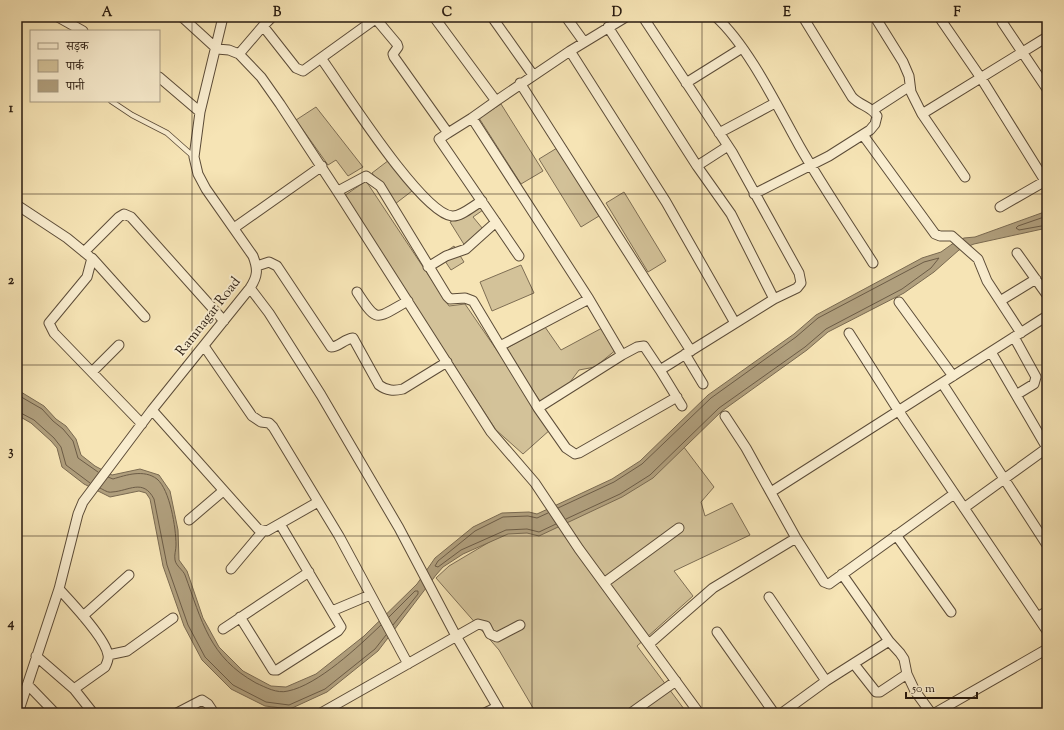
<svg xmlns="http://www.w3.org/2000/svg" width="1064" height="730" viewBox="0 0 1064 730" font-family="'Sorts Mill Goudy','Noto Serif Devanagari',serif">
<rect width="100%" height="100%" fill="#f6e4b5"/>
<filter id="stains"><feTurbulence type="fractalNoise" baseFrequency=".005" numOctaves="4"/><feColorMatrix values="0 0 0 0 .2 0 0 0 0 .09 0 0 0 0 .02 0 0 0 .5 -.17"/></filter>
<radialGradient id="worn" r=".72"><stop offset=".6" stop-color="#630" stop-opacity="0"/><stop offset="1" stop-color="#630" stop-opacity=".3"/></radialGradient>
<path fill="#d3c299" stroke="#7e6e54" d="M501,104L543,171L521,184L479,118Z
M316,107L363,167L348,176L336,160L328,165L296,120Z
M557,148L599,216L581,227L539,159Z
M389,160L412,191L395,204L372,173Z
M366,181L449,306L465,304L551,429L523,454L496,430L344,196Z
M624,192L666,261L648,272L606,203Z
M479,205L483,210L473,217L483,229L465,246L450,222Z
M454,246L464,262L451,270L441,255Z
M521,265L534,293L492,311L480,282Z
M545,327L561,350L602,328L617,349L595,367L579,370L556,401H540L505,349Z
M680,442L714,487L701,502L705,516L732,503L750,535L674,571L693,596L637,646L687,713H536L499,650L436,578L449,566L518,525H544Z"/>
<path fill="#b09f7d" stroke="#7a6a51" d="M1047,211V228L974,244L959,250L934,272L904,293L828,332L807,350L722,411L653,478L622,497L539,536L527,533L508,534L463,554L443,567L436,575L378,651L327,692L290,709L265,706L231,689L202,660L184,626L163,566L150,499L146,493L139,491L110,497L84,484L62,467L57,448L51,441L31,423L17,415V381L21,392L44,406L56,419L66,426L76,439L81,455L95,466L112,475L140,469L159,475L170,491L178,530L179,560L187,571L203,618L219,647L243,671L271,686L286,687L316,674L364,636L417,584L435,558L473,527L502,513L529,512L537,514L612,479L640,461L708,395L794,334L816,315L922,258L941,252L955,242L964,238L975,237Z"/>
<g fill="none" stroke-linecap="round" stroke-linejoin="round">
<path stroke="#6c5c46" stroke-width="1" d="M1047,216L1018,226L1016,228L1019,230L1047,225
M17,392L23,398L42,409L53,421L63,429L73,441L78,458L98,472
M17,411L34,420L54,438L61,447L66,465L90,483
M108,477L113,479C126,475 144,469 157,479C170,490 176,528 176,545C176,550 174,555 175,560C176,566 183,570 185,575C202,621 209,657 256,683C265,687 277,694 288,691C318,685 359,646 381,625
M100,488C104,490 108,493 112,492C129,491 143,478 154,499L167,565L188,625L205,657L233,685L266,702L289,705L325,689L375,649L386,635
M558,508L614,482L642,464L711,398L796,337L818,318L924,262L939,258L931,268L902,289L826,329L805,347L719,408L650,475L620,494L566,519
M548,513L537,518L528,516L503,517L475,531L438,561L435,566L438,567L461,550L506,530L527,529L539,532L556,524
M389,617L415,591H418V594L393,625"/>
<g stroke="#5c4c38" stroke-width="6">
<path id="lane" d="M111,101L132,115L167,133L194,157"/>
</g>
<g stroke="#5c4c38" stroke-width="11">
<path id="street" d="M58,17L83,31
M182,17L217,49L229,50L239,54L261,77L280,104L341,197L491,432L535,483L579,549L699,713
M434,17L496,101L570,51L626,17
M492,17L533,75
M566,17L584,42
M716,17C749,47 778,108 800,147C823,187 849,225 873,263
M875,17L903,62L909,76L911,92L922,114L965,177
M939,17L981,78L1047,184
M1002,17V22L1047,89
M376,19L397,44L398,47L393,54L394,57L448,133L472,118
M263,26L272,17
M608,27L697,166L728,146
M570,51L666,202L735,323
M239,54L263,26L296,68L303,71L378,17
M321,58C342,87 421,213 452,216C461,217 474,205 482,201
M159,77L200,112
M520,83L691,351
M686,83L742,48
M496,101L472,118L589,299L622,355L637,347L644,346L660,370L774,299L797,288L801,283L799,273L732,152L643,17
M873,110L910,86
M922,114L1047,37
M448,133L439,139L519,256
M719,133L775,103
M863,135L935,234L940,236H952L978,259L987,281L1021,333
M697,166L731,214L774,299
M338,191L366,176L380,186L447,296L450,299L465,298L473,301L500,346L589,299
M754,194L829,156L870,130L875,124L877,116C871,106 860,106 852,97L803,17
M17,205L67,238L89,256
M1000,207L1047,180
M234,228L322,166
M84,252L119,217L124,214L131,217L224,321
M1017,253L1047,295
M257,266L269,262L277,266L331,347C339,347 344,339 353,338L379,385C387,391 394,391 403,389L447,362
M428,267L446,256L466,249L496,222
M250,288L269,313L321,395L399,528L456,636L501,713
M357,292C378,325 376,318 408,301
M1000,301L1036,279
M899,302L953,376
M849,333L898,410L1047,631
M1014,337L1036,377L1034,384L1016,395
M204,346L252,416L261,422L269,423L273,427L339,536L408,664
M500,346L538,408L622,355
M685,354L703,384
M660,370L682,406
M92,372L119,345
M942,383L1047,545
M538,408L566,448L575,454L579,453L677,397
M152,410L258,529L267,531L318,502
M725,416L746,448L796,538L824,582L829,584L954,494
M142,424L54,333L49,323L87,277L92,258L145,317
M771,492L1047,316
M964,508L1047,448L991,352
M189,520L223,491
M896,535L951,612
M231,569L263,531
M842,574L889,641L900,653L904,659L907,674L915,691L931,713
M604,583L679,528
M59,589C71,602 106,639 108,655C109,659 107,663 105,667L74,689
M769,597L826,681
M332,611L370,595
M83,616L129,575
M240,617L273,670H277L338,631L341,627L280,524
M1038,617L1047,611
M223,629L309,572
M717,632L774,713
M649,644L713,588L796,538
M108,655L127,651L173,618
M36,656L74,689L93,713
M854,664L876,692H880L907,674
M28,685L55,713
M18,713L59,589L78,514L83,502L152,410L250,288C258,276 258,269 253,256L206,189L198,174L194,157L200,112L223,17
M177,713L202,700L208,704L214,713
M321,713L478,624L486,626L490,634L497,637L520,625
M485,713L497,707
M631,713L676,681
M782,713L826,681L889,641
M935,713L1047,649"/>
</g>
<use href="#lane" stroke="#f9edcf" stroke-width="4.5"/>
<use href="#street" stroke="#f9edcf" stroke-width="9"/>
</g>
<path fill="none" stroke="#281a0f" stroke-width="1" stroke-opacity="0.55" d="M192,17V713M362,17V713M532,17V713M702,17V713M872,17V713M17,194H1047M17,365H1047M17,536H1047"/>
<g text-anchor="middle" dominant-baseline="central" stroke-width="4" stroke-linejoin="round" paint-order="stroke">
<g font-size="14" fill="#281a0f" stroke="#f9edcf">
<text transform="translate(209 317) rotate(-52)">Ramnagar Road</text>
</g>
</g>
<rect width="1064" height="730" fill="none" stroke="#f6e4b5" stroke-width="44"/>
<rect x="30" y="30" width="130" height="72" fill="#f9edcf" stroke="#a59982"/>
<rect x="38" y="43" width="20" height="6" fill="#f9edcf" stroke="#a59982"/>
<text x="66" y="50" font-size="12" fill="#281a0f">सड़क</text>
<rect x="38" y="60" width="20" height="12" fill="#d3c299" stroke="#a59982"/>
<text x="66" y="70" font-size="12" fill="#281a0f">पार्क</text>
<rect x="38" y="80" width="20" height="12" fill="#b09f7d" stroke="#a59982"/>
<text x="66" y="90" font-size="12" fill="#281a0f">पानी</text>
<path d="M906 692v6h71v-6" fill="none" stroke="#281a0f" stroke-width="2"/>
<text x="912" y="692" font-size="12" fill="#281a0f" stroke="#f9edcf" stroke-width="3" paint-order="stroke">50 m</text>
<rect x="22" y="22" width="1020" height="686" fill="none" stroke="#281a0f" stroke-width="1.5"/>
<g font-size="13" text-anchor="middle" font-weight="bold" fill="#281a0f">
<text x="107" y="16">A</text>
<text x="277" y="16">B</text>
<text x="447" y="16">C</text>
<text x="617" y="16">D</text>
<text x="787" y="16">E</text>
<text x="957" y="16">F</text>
<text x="11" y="112">1</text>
<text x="11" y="284">2</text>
<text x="11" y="455">3</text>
<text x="11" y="627">4</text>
</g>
<rect width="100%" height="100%" filter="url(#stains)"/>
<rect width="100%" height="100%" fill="url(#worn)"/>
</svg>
